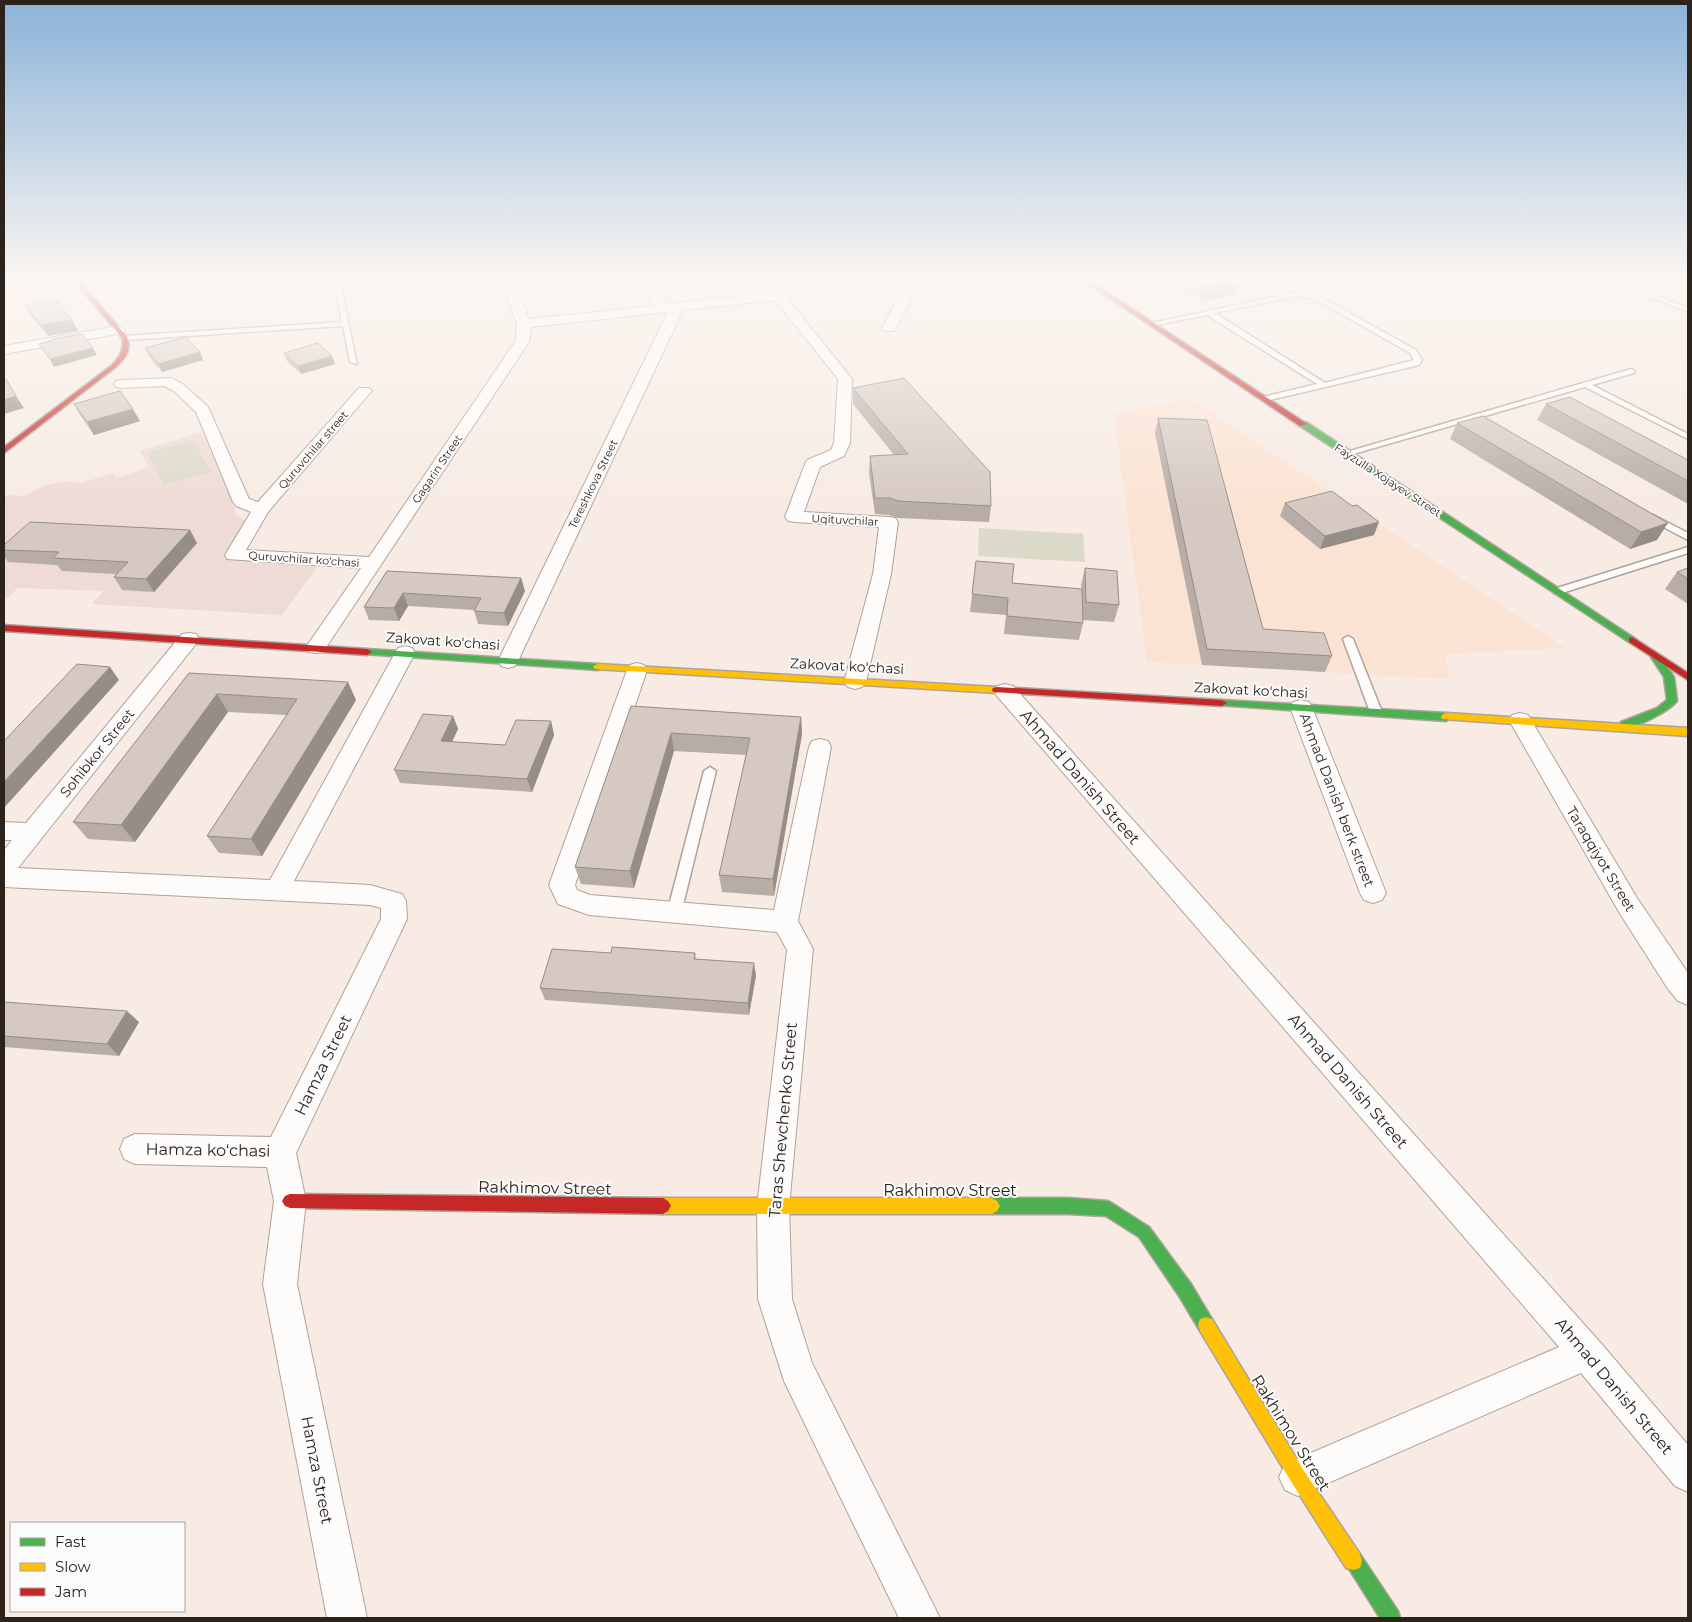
<svg xmlns="http://www.w3.org/2000/svg" width="1692" height="1622" viewBox="0 0 1692 1622" font-family="Montserrat,sans-serif">
<rect width="100%" height="100%" fill="#f7ebe3"/>
<path fill="#fbe3d3" d="M1191,399L1565,648L1445,654L1449,679L1147,662L1114,414Z"/>
<path fill="#efdbd6" d="M201,432L218,466L237,516L247,521L224,559L319,564L282,615L92,604L103,591L18,588L6,599H4V495L24,496L43,486L65,481L81,483L113,473L116,478L149,467L140,451Z"/>
<path fill="#dbdac9" d="M193,440L211,472L164,485L147,453Z
M979,528L1083,534L1085,562L978,556Z"/>
<g fill="none" stroke-linecap="round" stroke-linejoin="round">
<g stroke="#ada39d" stroke-width="3">
<path id="lane" d="M334,282H340L357,364L350,362L343,326L125,340L121,338L125,336L342,322Z
M1611,282H1621L1688,308V312Z
M1298,292L1317,295L1416,350L1422,360L1419,365L1266,401L1262,399L1263,397L1317,384L1207,315L1151,326L1147,324ZM1298,296L1313,298L1410,353L1414,360L1325,383L1215,313Z
M1631,369L1635,371L1634,373L1592,385L1688,434V439L1585,387L1350,455L1343,453Z
M1653,515L1688,533V540L1650,520V516Z
M1688,547V553L1562,593H1554L1553,591L1554,589Z
M1348,636L1353,639L1382,712L1380,715L1376,716L1370,712L1343,639Z
M710,767L716,771L681,913L679,917L674,919L669,917L667,913L704,771Z"/>
</g>
<g stroke="#ada39d" stroke-width="2">
<path id="street" d="M501,282H514L529,319L654,306L641,282H654L667,304L769,293L761,282H774L852,379L850,443L844,456L820,467L804,512L889,517L895,518L898,522L891,574L866,682L862,687L855,689L848,687L844,682L873,574L879,527L794,522L788,521L785,517L805,464L807,460L831,450L834,443L838,379L775,300L683,310L518,661L515,666L508,668L501,666L498,661L668,312L531,327L529,342L323,652L316,653L309,652L306,647L361,568L227,559L225,555L251,512L236,506L233,502L196,412L174,391L164,386L121,388L116,387L114,384L116,381L121,380L172,378L184,385L208,407L249,499L258,502L359,388H369L372,391L369,394L268,512L246,550L369,557L515,342L517,324Z
M904,282H916L911,300L894,331H884L882,328L897,300Z
M118,326L125,330L123,333L4,354V346Z
M189,633L196,634L199,639L196,644L18,868L270,880L395,653L398,648L405,646L412,648L415,653L294,881L370,885L402,894L406,901L407,919L296,1153L306,1201L297,1284L367,1618H327L263,1284L274,1201L267,1167L135,1164L124,1159L120,1149L124,1139L135,1134L271,1137L381,919V908L370,905L4,887V850L12,840H4V822L26,823L182,634Z
M637,663L644,665L647,670L575,885L577,890L590,895L774,910L809,747L812,741L820,739L828,741L831,747L798,921L813,949L789,1207L792,1299L812,1363L940,1618H899L784,1381L758,1299L757,1207L787,950L777,932L589,915L558,904L549,885L627,670L630,665Z
M1005,684L1013,686L1599,1341L1688,1445V1492L1675,1486L1581,1373L1298,1496L1285,1490L1279,1477L1285,1464L1559,1347L997,696L994,691L997,686Z
M1301,700L1309,702L1312,707L1386,893L1382,900L1373,903L1364,900L1360,893L1290,707L1293,702Z
M1520,713L1528,715L1637,898L1688,973V1005L1678,1001L1668,989L1619,912L1509,720L1512,715Z"/>
</g>
<g stroke="#ada39d" stroke-width="3">
<path id="fast" d="M1300,422H1306L1637,640L1632,643L1629,642L1300,426Z
M367,649L598,664L603,667L598,670L364,654L362,652Z
M1656,654L1659,655L1674,677L1677,701C1669,711 1634,730 1621,728L1620,725L1621,722L1657,708L1667,700L1664,677L1651,657Z
M1222,700L1446,713L1451,717L1446,721L1218,705L1217,703Z
M992,1198H1068L1108,1201L1113,1204L1149,1227L1191,1284L1212,1319L1214,1325L1212,1331L1206,1333L1200,1331L1179,1296L1139,1237L1106,1216L1068,1214H992L987,1211L984,1206L987,1201Z
M1353,1552L1360,1554L1398,1611L1400,1618H1380L1344,1561L1346,1554Z"/>
</g>
<g stroke="#ada39d" stroke-width="3">
<path id="slow" d="M598,664L997,687L1002,690L997,693L595,669L593,667L595,665Z
M1446,713L1688,728V736L1442,719L1441,717L1442,715Z
M663,1198H992L997,1201L1000,1206L997,1211L992,1214H663L658,1211L655,1206L658,1201Z
M1206,1317L1212,1319L1304,1471L1360,1554L1362,1561L1360,1568L1353,1570L1346,1568L1292,1483L1200,1331L1198,1325L1200,1319Z"/>
</g>
<g stroke="#ada39d" stroke-width="3">
<path id="jam" d="M75,282H81L127,337C132,350 126,358 116,367L4,453V447L112,365C120,356 124,350 122,338Z
M1085,282H1092L1307,424L1300,426Z
M4,625L367,649L372,652L367,655L4,631Z
M1632,637L1688,673V680L1629,642V638Z
M997,687L1222,700L1227,703L1222,706L993,692L992,690L993,688Z
M290,1194L663,1198L668,1201L671,1206L668,1211L663,1214L290,1208L285,1206L282,1201L285,1196Z"/>
</g>
<use href="#lane" fill="#fefcfb" fill-rule="evenodd"/>
<use href="#street" fill="#fefcfb" fill-rule="evenodd"/>
<use href="#fast" fill="#4caf50" fill-rule="evenodd"/>
<use href="#slow" fill="#ffc107" fill-rule="evenodd"/>
<use href="#jam" fill="#c62828" fill-rule="evenodd"/>
</g>
<path fill="#b7ada6" d="M1172,282H1226L1237,294L1203,301Z
M25,305L72,320L78,331L48,336L31,316Z
M145,348L200,352L203,360L162,372L149,356Z
M284,353L332,356L335,364L301,374L287,361Z
M853,388L991,506L989,522L897,518L889,515L875,514L869,473L870,456L894,455L853,404Z
M74,404L140,421L94,435L81,416Z
M1546,404L1688,460V504L1537,420Z
M1158,418L1263,629L1332,656L1325,672L1202,665L1155,433Z
M1457,423L1657,540L1630,549L1450,439Z
M1285,503L1374,535L1320,549L1280,516Z
M197,543L154,592L122,590L114,577L116,574L62,571L57,565L8,562L4,556V545Z
M976,561L1012,583L1082,589L1081,585L1085,568L1119,605L1114,622L1083,620V623L1079,640L1004,634L1006,615L970,612Z
M1688,568V604L1665,589L1677,572Z
M387,571L521,578L525,591L508,626L478,624L474,610L408,606L399,621L369,620L364,607Z
M189,673L356,700L262,856L219,853L207,836L287,715L228,712L135,842L88,839L73,822Z
M631,706L801,717L802,734L774,896L722,892L719,875L746,755L674,751L634,888L581,884L575,867Z
M453,716L458,729L452,742L505,745L551,721L554,735L532,792L400,783L394,770Z
M611,953H695L696,959L756,975L749,1015L545,1000L540,988Z
M4,1002L139,1022L119,1056L4,1047Z"/>
<path fill="#958d87" d="M1226,282H1240L1237,294L1203,301L1207,286Z
M72,320L78,331L48,336L41,325Z
M93,348L97,355L54,367L50,359Z
M200,352L203,360L162,372L159,364Z
M332,356L335,364L301,374L298,366Z
M16,396L24,408L4,414V400Z
M133,409L140,421L94,435L87,422Z
M1379,522L1374,535L1320,549L1325,536Z
M1668,523L1657,540L1630,549L1641,532Z
M190,530L197,543L154,592L146,579Z
M521,578L525,591L508,626L504,613Z
M403,593L408,606L399,621L394,608Z
M110,667L119,680L4,808V782Z
M348,682L356,700L262,856L251,839Z
M217,694L228,712L135,842L121,825Z
M453,716L458,729L446,754L441,741Z
M801,717L802,734L774,896L773,879Z
M551,721L554,735L532,792L527,779Z
M671,733L674,751L634,888L630,871Z
M754,963L756,975L749,1015L748,1003Z
M127,1011L139,1022L119,1056L107,1044Z"/>
<path fill="#d5c9c1" stroke="#958d87" d="M1200,282H1226L1207,286Z
M54,298L72,320L41,325L25,305Z
M82,334L93,348L50,359L39,344L53,340L52,339Z
M186,337L200,352L159,364L145,348Z
M318,343L332,356L298,366L284,353Z
M904,378L990,472L991,506L898,501L890,498H875L870,456L908,454L853,388Z
M6,379L16,396L4,400V380Z
M120,391L133,409L87,422L74,404Z
M1570,397L1688,460V481L1546,404Z
M1483,416L1668,523L1641,532L1457,423Z
M1158,418L1207,420L1263,629L1324,633L1332,656L1207,649Z
M1332,491L1352,506L1357,505L1379,522L1325,536L1285,503Z
M30,522L190,530L146,579L114,577L128,562L53,558L59,552L4,550V545Z
M976,561L1014,564L1012,583L1082,589L1083,623L1007,616L1008,598L972,594Z
M1085,568L1117,571L1119,605L1086,602Z
M1688,568V579L1677,572Z
M387,571L521,578L504,613L474,611L481,598L403,593L394,608L364,607Z
M77,664L110,667L4,782V741Z
M189,673L348,682L251,839L207,836L297,699L217,694L121,825L73,822Z
M631,706L801,717L773,879L719,875L750,738L671,733L630,871L575,867Z
M423,714L453,716L441,741L505,745L516,720L551,721L527,779L394,770Z
M612,947L695,953L694,959L754,963L748,1003L540,988L552,949L611,953Z
M4,1002L127,1011L107,1044L4,1036Z"/>
<linearGradient id="sky" x2="0" y2="1"><stop stop-color="#8bb3d8"/><stop offset="0.55" stop-color="#fbf6f2"/><stop offset="1" stop-color="#fbf6f2" stop-opacity="0"/></linearGradient>
<rect width="1692" height="509" fill="url(#sky)"/>
<g text-anchor="middle" dominant-baseline="central" stroke-width="4" stroke-linejoin="round" paint-order="stroke">
<g font-size="11" fill="#2d231d" stroke="#fbfbfb">
<text transform="translate(313 450) rotate(-49)">Quruvchilar street</text>
<text transform="translate(437 469) rotate(-56)">Gagarin Street</text>
<text transform="translate(1388 480) rotate(33)">Fayzulla Xojayev Street</text>
<text transform="translate(593 484) rotate(-64)">Tereshkova Street</text>
<text transform="translate(845 520) rotate(3)">Uqituvchilar</text>
<text transform="translate(304 559) rotate(4)">Quruvchilar ko‘chasi</text>
</g>
<g font-size="14" fill="#2d231d" stroke="#fbfbfb">
<text transform="translate(443 641) rotate(4)">Zakovat ko'chasi</text>
<text transform="translate(847 666) rotate(3)">Zakovat ko'chasi</text>
<text transform="translate(1251 690) rotate(3)">Zakovat ko'chasi</text>
<text transform="translate(97 753) rotate(-51)">Sohibkor Street</text>
<text transform="translate(1337 800) rotate(69)">Ahmad Danish berk street</text>
<text transform="translate(1601 859) rotate(59)">Taraqqiyot Street</text>
</g>
<g font-size="16" fill="#2d231d" stroke="#fbfbfb">
<text transform="translate(1080 777) rotate(49)">Ahmad Danish Street</text>
<text transform="translate(323 1065) rotate(-64)">Hamza Street</text>
<text transform="translate(1348 1081) rotate(49)">Ahmad Danish Street</text>
<text transform="translate(783 1120) rotate(-85)">Taras Shevchenko Street</text>
<text transform="translate(208 1150) rotate(1)">Hamza ko‘chasi</text>
<text transform="translate(545 1188) rotate(1)">Rakhimov Street</text>
<text x="950" y="1190">Rakhimov Street</text>
<text transform="translate(1614 1386) rotate(50)">Ahmad Danish Street</text>
<text transform="translate(1291 1433) rotate(58)">Rakhimov Street</text>
<text transform="translate(317 1470) rotate(79)">Hamza Street</text>
</g>
</g>
<rect width="1692" height="1622" fill="none" stroke="#2d231d" stroke-width="10"/>
<rect x="10" y="1522" width="175" height="90" fill="#fbfbfb" stroke="#a9a5a2"/>
<rect x="20" y="1538" width="25" height="8" fill="#4caf50" stroke="#a9a5a2"/>
<text x="55" y="1547" font-size="15" fill="#2d231d">Fast</text>
<rect x="20" y="1563" width="25" height="8" fill="#ffc107" stroke="#a9a5a2"/>
<text x="55" y="1572" font-size="15" fill="#2d231d">Slow</text>
<rect x="20" y="1588" width="25" height="8" fill="#c62828" stroke="#a9a5a2"/>
<text x="55" y="1597" font-size="15" fill="#2d231d">Jam</text>
</svg>
